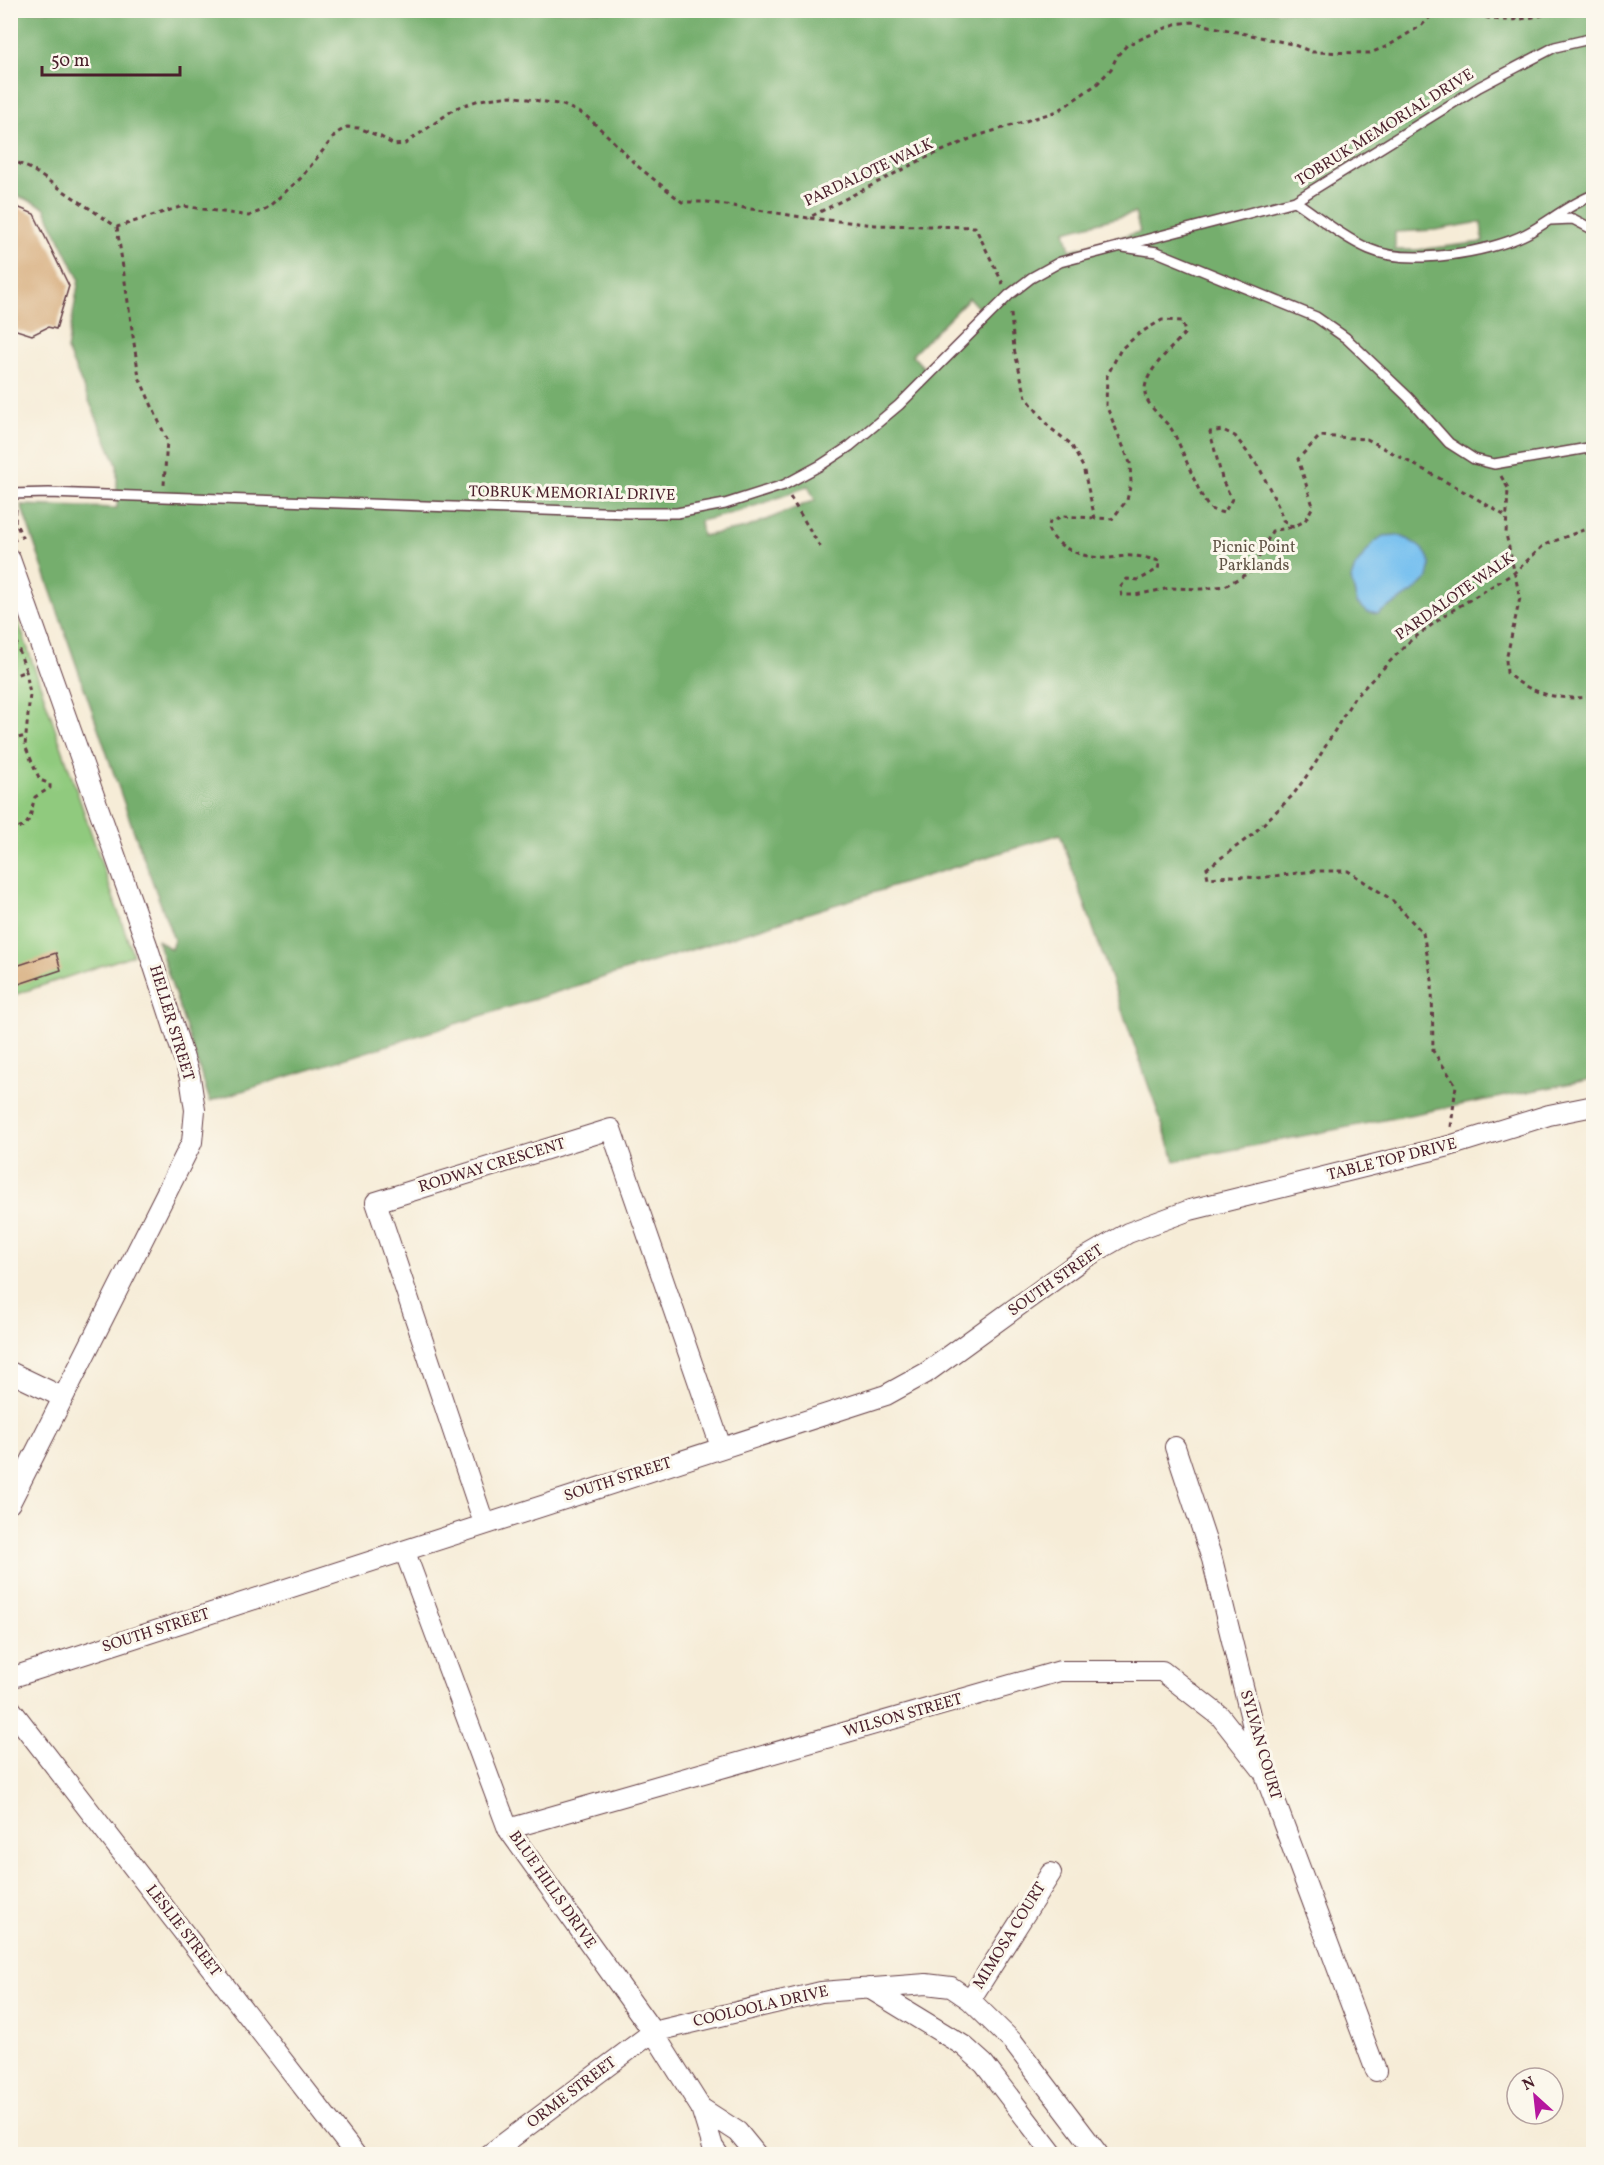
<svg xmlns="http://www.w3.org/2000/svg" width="1604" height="2165" viewBox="0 0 1604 2165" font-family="Vollkorn,serif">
<rect width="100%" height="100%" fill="#fbf7ec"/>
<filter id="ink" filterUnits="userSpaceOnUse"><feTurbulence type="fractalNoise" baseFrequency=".0167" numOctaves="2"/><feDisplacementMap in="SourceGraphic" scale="12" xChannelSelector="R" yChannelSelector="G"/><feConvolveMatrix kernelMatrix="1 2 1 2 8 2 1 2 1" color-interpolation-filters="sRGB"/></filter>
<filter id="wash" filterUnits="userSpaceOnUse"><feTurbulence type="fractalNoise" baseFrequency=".008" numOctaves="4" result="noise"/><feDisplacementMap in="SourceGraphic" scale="24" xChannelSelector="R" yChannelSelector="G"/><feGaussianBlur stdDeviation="1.35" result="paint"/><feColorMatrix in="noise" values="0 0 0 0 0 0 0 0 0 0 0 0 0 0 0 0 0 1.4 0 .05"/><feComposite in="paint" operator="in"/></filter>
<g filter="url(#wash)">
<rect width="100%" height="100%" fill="#f6ecd7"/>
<path fill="#90ca7e" stroke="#6d7454" stroke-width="1.5" d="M10,597L133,955L11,996H10Z"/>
<path fill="#74ae6d" stroke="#5f664c" stroke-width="1.5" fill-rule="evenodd" d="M11,11H1593V1079L1175,1161L1060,834L210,1101L157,940L171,949L174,940L133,829L21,505L117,508V465L67,350L79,279L44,207L11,193ZM1135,213L1140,232L1070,250L1065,231ZM1481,222L1483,242L1417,250H1395V232L1435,230ZM969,298L981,311L924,368L912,355ZM808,486L815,500L746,528L702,536L700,521C738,513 772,501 808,486Z"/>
<path fill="#76c0ef" stroke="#60708d" stroke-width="1.5" d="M1398,535C1409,539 1428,549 1430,563C1431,567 1429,574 1428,578L1412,593L1378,614L1367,612L1357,603L1351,579L1355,567L1374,542L1383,536Z"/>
<g id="blocks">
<path fill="#d7ad7e" d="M10,204L34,214L69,286L56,329L48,327L32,335L10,328Z
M56,953L61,970L10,987V968Z"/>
</g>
</g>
<g filter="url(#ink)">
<use href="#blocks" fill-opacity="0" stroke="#643e45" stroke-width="1.5"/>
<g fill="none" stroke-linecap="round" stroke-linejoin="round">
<g stroke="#643e45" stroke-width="12">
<path id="service" d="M1295,201C1319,217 1342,237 1369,249C1407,266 1489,253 1526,234C1549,222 1569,204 1594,195
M1550,220L1573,219L1594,230
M1123,247L1157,252L1316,317L1346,338L1408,397L1449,443L1474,459L1494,464L1594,447
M10,494L49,493L628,513H677L725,504L784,485L821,465L850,446L899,405L1009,295L1031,278L1060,262L1295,201L1479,87L1555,47L1594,38"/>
</g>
<g stroke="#643e45" stroke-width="22">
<path id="minor" d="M10,559L147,945L190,1077L195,1110L192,1142L10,1503
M10,1372L62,1397
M1175,1447L1212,1559L1264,1772L1376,2071
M484,1523L376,1202L611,1129L721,1447
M405,1552L508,1829L653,2032L701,2108L713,2147L718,2154
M10,1678L886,1395L926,1373L1083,1259L1128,1233L1190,1210L1449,1146L1549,1115L1594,1106
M10,1708L355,2154
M508,1829L1060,1671H1162L1220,1716L1264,1772
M869,1988L964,2046L984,2064L1053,2154
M970,2000L1051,1873
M701,2108L738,2132L756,2154
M490,2154L653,2032L821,1992L926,1984L951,1987L970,2000L1013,2042L1098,2154"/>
</g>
<path stroke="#643e45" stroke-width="3" stroke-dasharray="4.5 4.5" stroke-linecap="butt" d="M1469,10C1499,29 1535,16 1568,10
M10,159L31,169L117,227L183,206L249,216L267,208L300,179L337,133L347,127L359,128L381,137L394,145L405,144L456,108L479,100L511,96L563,105L585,115L608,136L635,164L682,202H707L808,218L921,160L977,136L1058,111L1097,84L1111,69L1117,56L1127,45L1175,24L1191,22L1292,44L1312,52L1370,53L1388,46L1422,25L1437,10
M810,218L875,225L975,227L1003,284
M117,227L139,377L167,440L164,485
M1011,314L1014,349L1026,397L1049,427L1071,444L1083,467L1095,518L1112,519L1127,500L1131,483L1130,463L1106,405L1107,376L1121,349L1140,333L1162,320L1182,321L1185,333C1173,347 1146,370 1145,389C1143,404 1164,418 1172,430C1182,446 1201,503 1211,509C1214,511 1221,512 1224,513L1232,499L1223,482L1210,432L1223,430L1235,436L1260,469L1279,508L1283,520L1293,527L1305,521L1313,506L1298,459L1320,436L1367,439L1474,497L1507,517
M1501,476L1508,488L1506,534L1520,598L1506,660L1507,673C1529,694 1564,702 1594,696
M790,497L821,548
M1095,518L1062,516L1050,522L1048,529C1057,549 1082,557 1103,558C1113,559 1122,555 1132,556C1141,556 1151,559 1160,561L1158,569L1139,580L1127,579L1120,588L1122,595H1135L1170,588L1202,589L1225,586L1252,571L1272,531L1293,527
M12,541L22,537L15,521L16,508
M10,624L26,671L10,677
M10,740L26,736
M10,831C34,826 29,815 35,797L50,788V784L40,780L25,746L30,694L26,671
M1451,1127L1456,1085L1433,1051L1432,980L1423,933L1392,900L1348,871H1314L1258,878L1231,876L1208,878L1206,869L1252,835L1293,795L1315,764L1354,698L1410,641L1448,613L1514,573L1544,545L1594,526"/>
<use href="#service" stroke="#fff" stroke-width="9"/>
<use href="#minor" stroke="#fff" stroke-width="20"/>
</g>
</g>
<g text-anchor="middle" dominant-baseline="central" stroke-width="6" stroke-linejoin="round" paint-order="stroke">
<g font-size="16" fill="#4a1f2b" stroke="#fbf7ec">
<text transform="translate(1385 128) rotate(-32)">TOBRUK MEMORIAL DRIVE</text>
<text transform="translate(869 173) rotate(-25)">PARDALOTE WALK</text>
<text transform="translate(572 494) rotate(1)">TOBRUK MEMORIAL DRIVE</text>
<text transform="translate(1455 597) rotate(-35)">PARDALOTE WALK</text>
<text transform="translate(171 1023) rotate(73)">HELLER STREET</text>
<text transform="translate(1392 1160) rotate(-14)">TABLE TOP DRIVE</text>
<text transform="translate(492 1166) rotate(-17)">RODWAY CRESCENT</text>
<text transform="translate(1056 1281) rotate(-35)">SOUTH STREET</text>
<text transform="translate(618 1480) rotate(-18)">SOUTH STREET</text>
<text transform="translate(156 1631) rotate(-18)">SOUTH STREET</text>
<text transform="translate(903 1716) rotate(-16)">WILSON STREET</text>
<text transform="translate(1260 1745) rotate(74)">SYLVAN COURT</text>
<text transform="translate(552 1890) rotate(55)">BLUE HILLS DRIVE</text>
<text transform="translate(183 1931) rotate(52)">LESLIE STREET</text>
<text transform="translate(1010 1936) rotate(-58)">MIMOSA COURT</text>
<text transform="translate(761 2007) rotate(-13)">COOLOOLA DRIVE</text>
<text transform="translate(572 2093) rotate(-37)">ORME STREET</text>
</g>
<g font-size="16" fill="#5f5244" stroke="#fbf7ec">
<text x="1254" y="548">Picnic Point<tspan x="1254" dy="18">Parklands</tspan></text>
</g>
</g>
<rect width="1604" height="2165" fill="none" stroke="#fbf7ec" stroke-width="36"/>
<g transform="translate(1535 2096) rotate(333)"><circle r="28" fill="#fbf7ec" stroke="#b4a19f" stroke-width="1.5"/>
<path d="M0-4.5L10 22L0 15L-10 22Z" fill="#b5179e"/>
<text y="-9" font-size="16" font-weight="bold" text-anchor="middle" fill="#4a1f2b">N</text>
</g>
<path d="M42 66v9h138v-9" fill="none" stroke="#4a1f2b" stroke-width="3"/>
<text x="51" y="66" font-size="18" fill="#4a1f2b" stroke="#fbf7ec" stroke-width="4.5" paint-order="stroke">50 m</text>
</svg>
